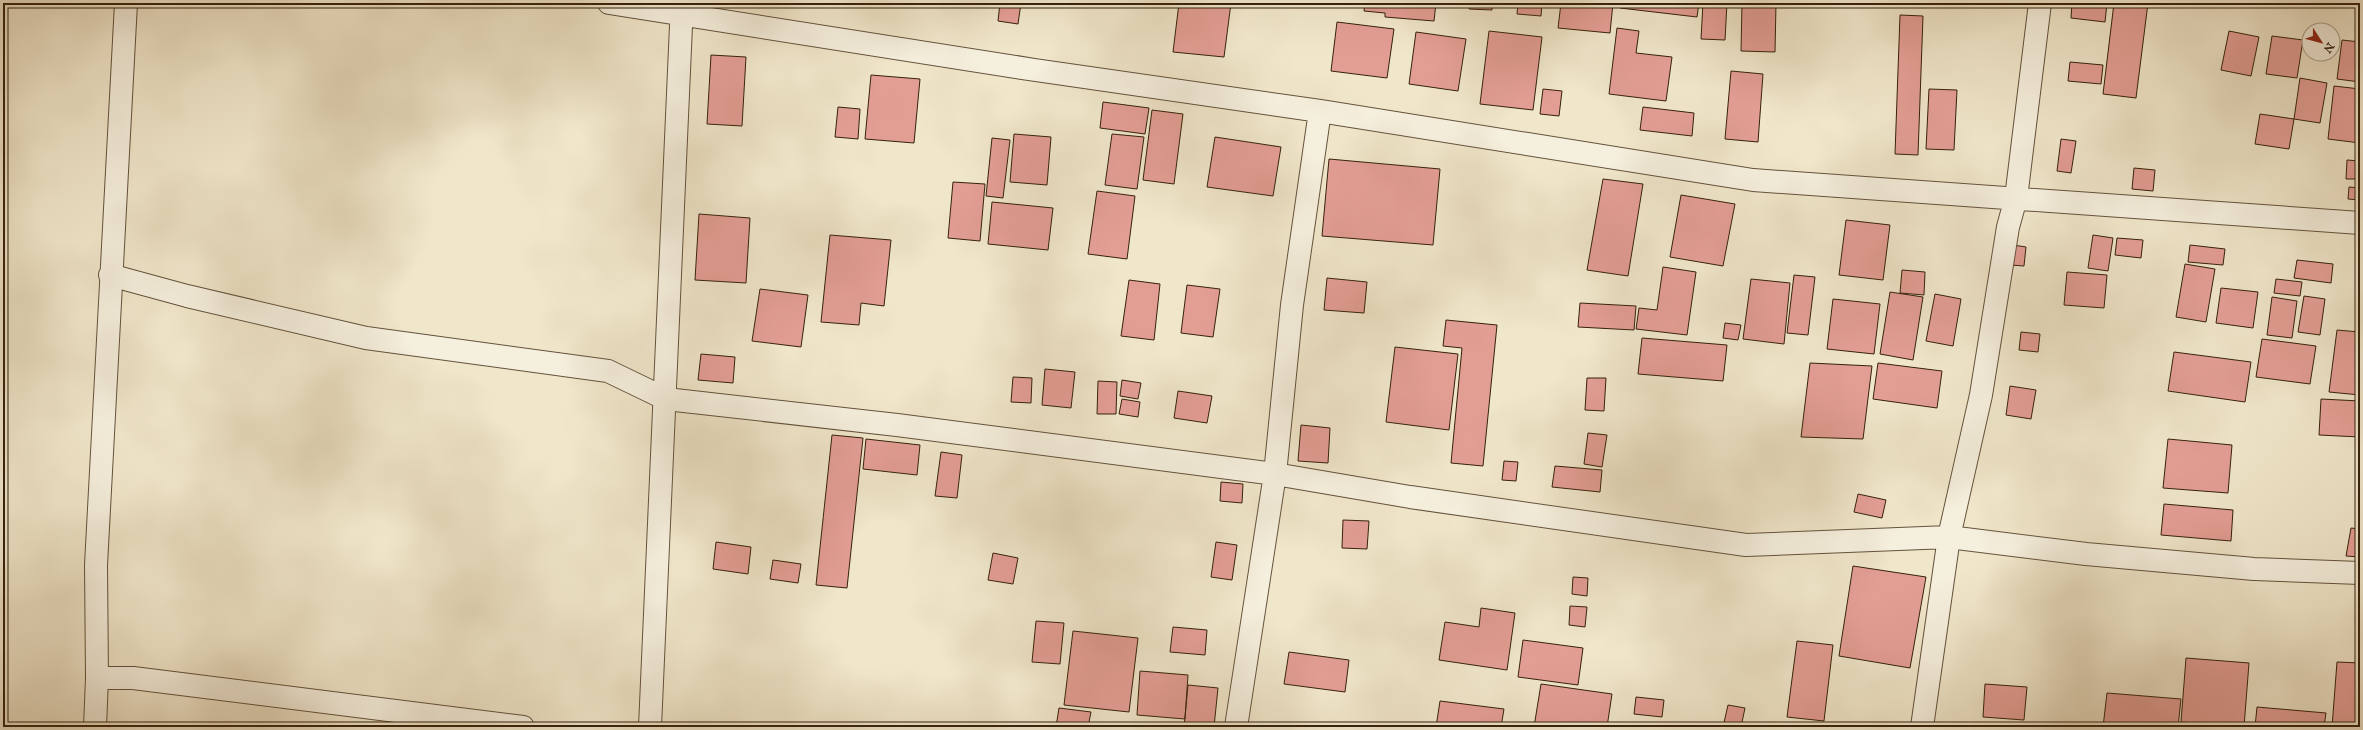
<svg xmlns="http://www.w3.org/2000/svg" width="2363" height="730" viewBox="0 0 2363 730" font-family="'IM FELL English',serif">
<rect width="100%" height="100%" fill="#f0e6ca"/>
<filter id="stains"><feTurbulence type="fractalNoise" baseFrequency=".005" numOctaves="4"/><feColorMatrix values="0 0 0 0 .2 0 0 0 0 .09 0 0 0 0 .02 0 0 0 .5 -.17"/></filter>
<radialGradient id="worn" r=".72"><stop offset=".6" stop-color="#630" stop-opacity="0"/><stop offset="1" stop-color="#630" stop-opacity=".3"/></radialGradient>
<path fill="#e39e94" stroke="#35210c" d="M1000,3H1021L1018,24L998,21Z
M1179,3H1231L1224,57L1173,52Z
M1365,3H1436L1434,21L1385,17V13L1364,11Z
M1470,3H1492V10L1469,9Z
M1518,3H1542L1541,16L1517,14Z
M1561,3H1613L1610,33L1558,28Z
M1620,3H1699L1697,17L1620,8Z
M1703,3H1727L1725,40L1701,39Z
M1742,3H1776L1775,52L1741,51Z
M2072,3H2107L2105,22L2071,18Z
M2114,3H2148L2136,98L2103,94Z
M1900,15L1923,16L1918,155L1895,154Z
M1337,22L1394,29L1387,78L1331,71Z
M1617,28L1639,31L1636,53L1672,57L1666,101L1609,94Z
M1489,31L1542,37L1533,110L1480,104Z
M2229,31L2259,37L2251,76L2221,70Z
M1416,32L1466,39L1458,91L1409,84Z
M2272,36L2303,40L2297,78L2266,74Z
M2342,40L2360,42V82L2337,79Z
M711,55L746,57L742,126L707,124Z
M2070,62L2103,65L2101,84L2068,81Z
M1731,71L1763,74L1758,142L1725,139Z
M871,75L920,79L914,143L865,139Z
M2300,78L2327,83L2320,123L2294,119Z
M2334,86L2360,89V143L2328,139Z
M1543,89L1562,91L1559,116L1540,114Z
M1929,89L1957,90L1954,150L1926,149Z
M1103,102L1149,108L1145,134L1100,128Z
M838,107L860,109L858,139L835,137Z
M1643,107L1694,113L1692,136L1640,130Z
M1152,110L1183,114L1174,184L1143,180Z
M2260,114L2294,119L2289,149L2255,144Z
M1014,134L1051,137L1047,185L1010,182Z
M1112,134L1144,137L1137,189L1105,185Z
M1215,137L1281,147L1273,196L1207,187Z
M992,138L1010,140L1003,198L986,196Z
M2061,139L2076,141L2071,173L2057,171Z
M1329,159L1440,169L1433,245L1322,236Z
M2347,160L2360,161V179H2346Z
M2134,168L2155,170L2153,191L2132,189Z
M1603,179L1643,184L1628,276L1587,270Z
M953,182L985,184L980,241L948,238Z
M2349,187L2360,188V200L2348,199Z
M1097,191L1135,196L1127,259L1088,254Z
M1681,195L1735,204L1723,266L1670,257Z
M992,202L1053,208L1048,250L988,244Z
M699,214L750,218L746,283L695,280Z
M1846,220L1890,225L1883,280L1839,275Z
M830,235L891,240L884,306L861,303L859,325L821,322Z
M2093,235L2113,238L2108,271L2088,268Z
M2117,238L2143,240L2141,258L2115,255Z
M2013,245L2026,247L2024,266L2011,265Z
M2190,245L2225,249L2223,265L2188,262Z
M2297,260L2333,264L2331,283L2294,278Z
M2185,264L2215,269L2206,322L2176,317Z
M1663,267L1696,272L1687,335L1636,329L1639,308L1657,310Z
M1902,270L1925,272L1924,295L1900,293Z
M2067,272L2107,275L2104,308L2064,305Z
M1794,275L1815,277L1808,335L1787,333Z
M1327,278L1367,282L1364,313L1324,310Z
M1751,279L1790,283L1784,344L1743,339Z
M2276,279L2302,282L2300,296L2274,293Z
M1129,280L1160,284L1154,340L1121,336Z
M1187,285L1220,289L1213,337L1181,333Z
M2221,288L2258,292L2253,328L2216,323Z
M760,289L808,295L801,347L752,341Z
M1890,292L1923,297L1913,360L1880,354Z
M1935,294L1961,299L1953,346L1926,341Z
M2304,296L2325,299L2320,335L2298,332Z
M2272,297L2297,301L2292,338L2267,335Z
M1833,299L1880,304L1874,354L1827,349Z
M1580,303L1636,306L1634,330L1578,327Z
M1446,320L1497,325L1483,466L1451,463L1462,348L1443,346Z
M1725,323L1741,325L1738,340L1723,338Z
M2337,330L2360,332V395L2329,392Z
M2021,332L2040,334L2038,352L2019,350Z
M1642,338L1727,345L1723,381L1638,374Z
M2262,339L2316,346L2310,384L2256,377Z
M1395,347L1458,354L1449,430L1386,422Z
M2174,352L2251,362L2245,402L2168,391Z
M701,354L735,357L733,383L698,380Z
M1810,363L1872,366L1863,439L1801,437Z
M1878,363L1942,371L1937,408L1873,399Z
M1045,369L1075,372L1071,408L1042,405Z
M1013,377L1032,378L1031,403L1011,402Z
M1587,378H1606L1604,411L1585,410Z
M1122,380L1141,383L1138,399L1120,396Z
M1098,381L1117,382L1116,414H1097Z
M2010,386L2036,390L2031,419L2006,415Z
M1178,391L1212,396L1207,423L1174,418Z
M1122,399L1140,402L1138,417L1119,414Z
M2321,399L2360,401V437L2319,435Z
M1301,425L1330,428L1328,463L1298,461Z
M1588,433L1607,435L1602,467L1584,464Z
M832,435L863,438L847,588L816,585Z
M866,439L920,445L917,475L863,469Z
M2168,439L2232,445L2228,493L2163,488Z
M941,452L962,455L957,498L935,496Z
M1504,461L1518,462L1516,481L1502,480Z
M1555,466L1602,470L1600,492L1552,487Z
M1221,482L1243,484L1242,503L1220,501Z
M1858,494L1886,500L1882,518L1854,512Z
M2164,504L2233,510L2231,541L2161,535Z
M1343,520L1369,521L1367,549L1342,548Z
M2351,528L2360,529V557L2346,556Z
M716,542L751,547L748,574L713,569Z
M1216,542L1237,545L1232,580L1211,577Z
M993,553L1018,558L1013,584L988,580Z
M773,560L801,564L798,583L770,579Z
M1853,566L1926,577L1910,668L1839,656Z
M1573,577L1588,578L1587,596L1572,594Z
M1570,606L1587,607L1585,627L1569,625Z
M1481,608L1515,613L1507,670L1439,660L1445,622L1479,627Z
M1036,621L1064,623L1060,664L1032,662Z
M1173,627L1207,630L1205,655L1170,652Z
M1073,631L1138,638L1129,712L1064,705Z
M1523,640L1583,648L1578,685L1518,677Z
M1797,641L1833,645L1824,721L1787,717Z
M1289,652L1349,660L1345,692L1284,684Z
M2186,658L2249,663L2244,727L2181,722Z
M2337,662L2360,663V727H2332Z
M1140,671L1188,675L1185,719L1137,715Z
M1541,684L1612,694L1607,727H1534Z
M1985,684L2027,687L2024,720L1983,717Z
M1188,685L1218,688L1214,727H1184Z
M2107,693L2181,699L2178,727H2103Z
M1636,697L1664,700L1662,717L1634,714Z
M1440,701L1504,709L1501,727H1436Z
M1728,705L1745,708L1741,727H1723Z
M2257,707L2326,713L2324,727H2255Z
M1059,708L1091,712L1088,727H1056Z"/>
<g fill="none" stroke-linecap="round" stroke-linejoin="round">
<g stroke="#64523c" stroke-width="24">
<path id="minor" d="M126,3L96,565L97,678H133L523,727
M609,3L1035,70L1320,111L1753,180L2360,223
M110,275L187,296L366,338L608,371L666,399L897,425L1275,474L1410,497L1746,545L1949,537L2086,554L2254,569L2360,573
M95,727L97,678
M650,727L682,3
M1236,727L1275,474L1292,305L1320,111
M1922,727L1949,537L1981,395L2008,227L2016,198L2040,3"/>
</g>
<use href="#minor" stroke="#f5efdd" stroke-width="22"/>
</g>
<rect width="2363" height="730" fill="none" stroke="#f0e6ca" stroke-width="16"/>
<rect x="4" y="4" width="2355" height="722" fill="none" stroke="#35210c" stroke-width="2"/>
<rect x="8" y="8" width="2347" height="714" fill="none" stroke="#35210c"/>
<g transform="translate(2321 42) rotate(126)"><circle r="19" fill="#f5efdd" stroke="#a89d89"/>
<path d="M0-3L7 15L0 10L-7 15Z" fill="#8f2418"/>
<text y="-6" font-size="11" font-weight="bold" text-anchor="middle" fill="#35210c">N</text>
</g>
<rect width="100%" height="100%" filter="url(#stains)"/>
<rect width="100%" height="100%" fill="url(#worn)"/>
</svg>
